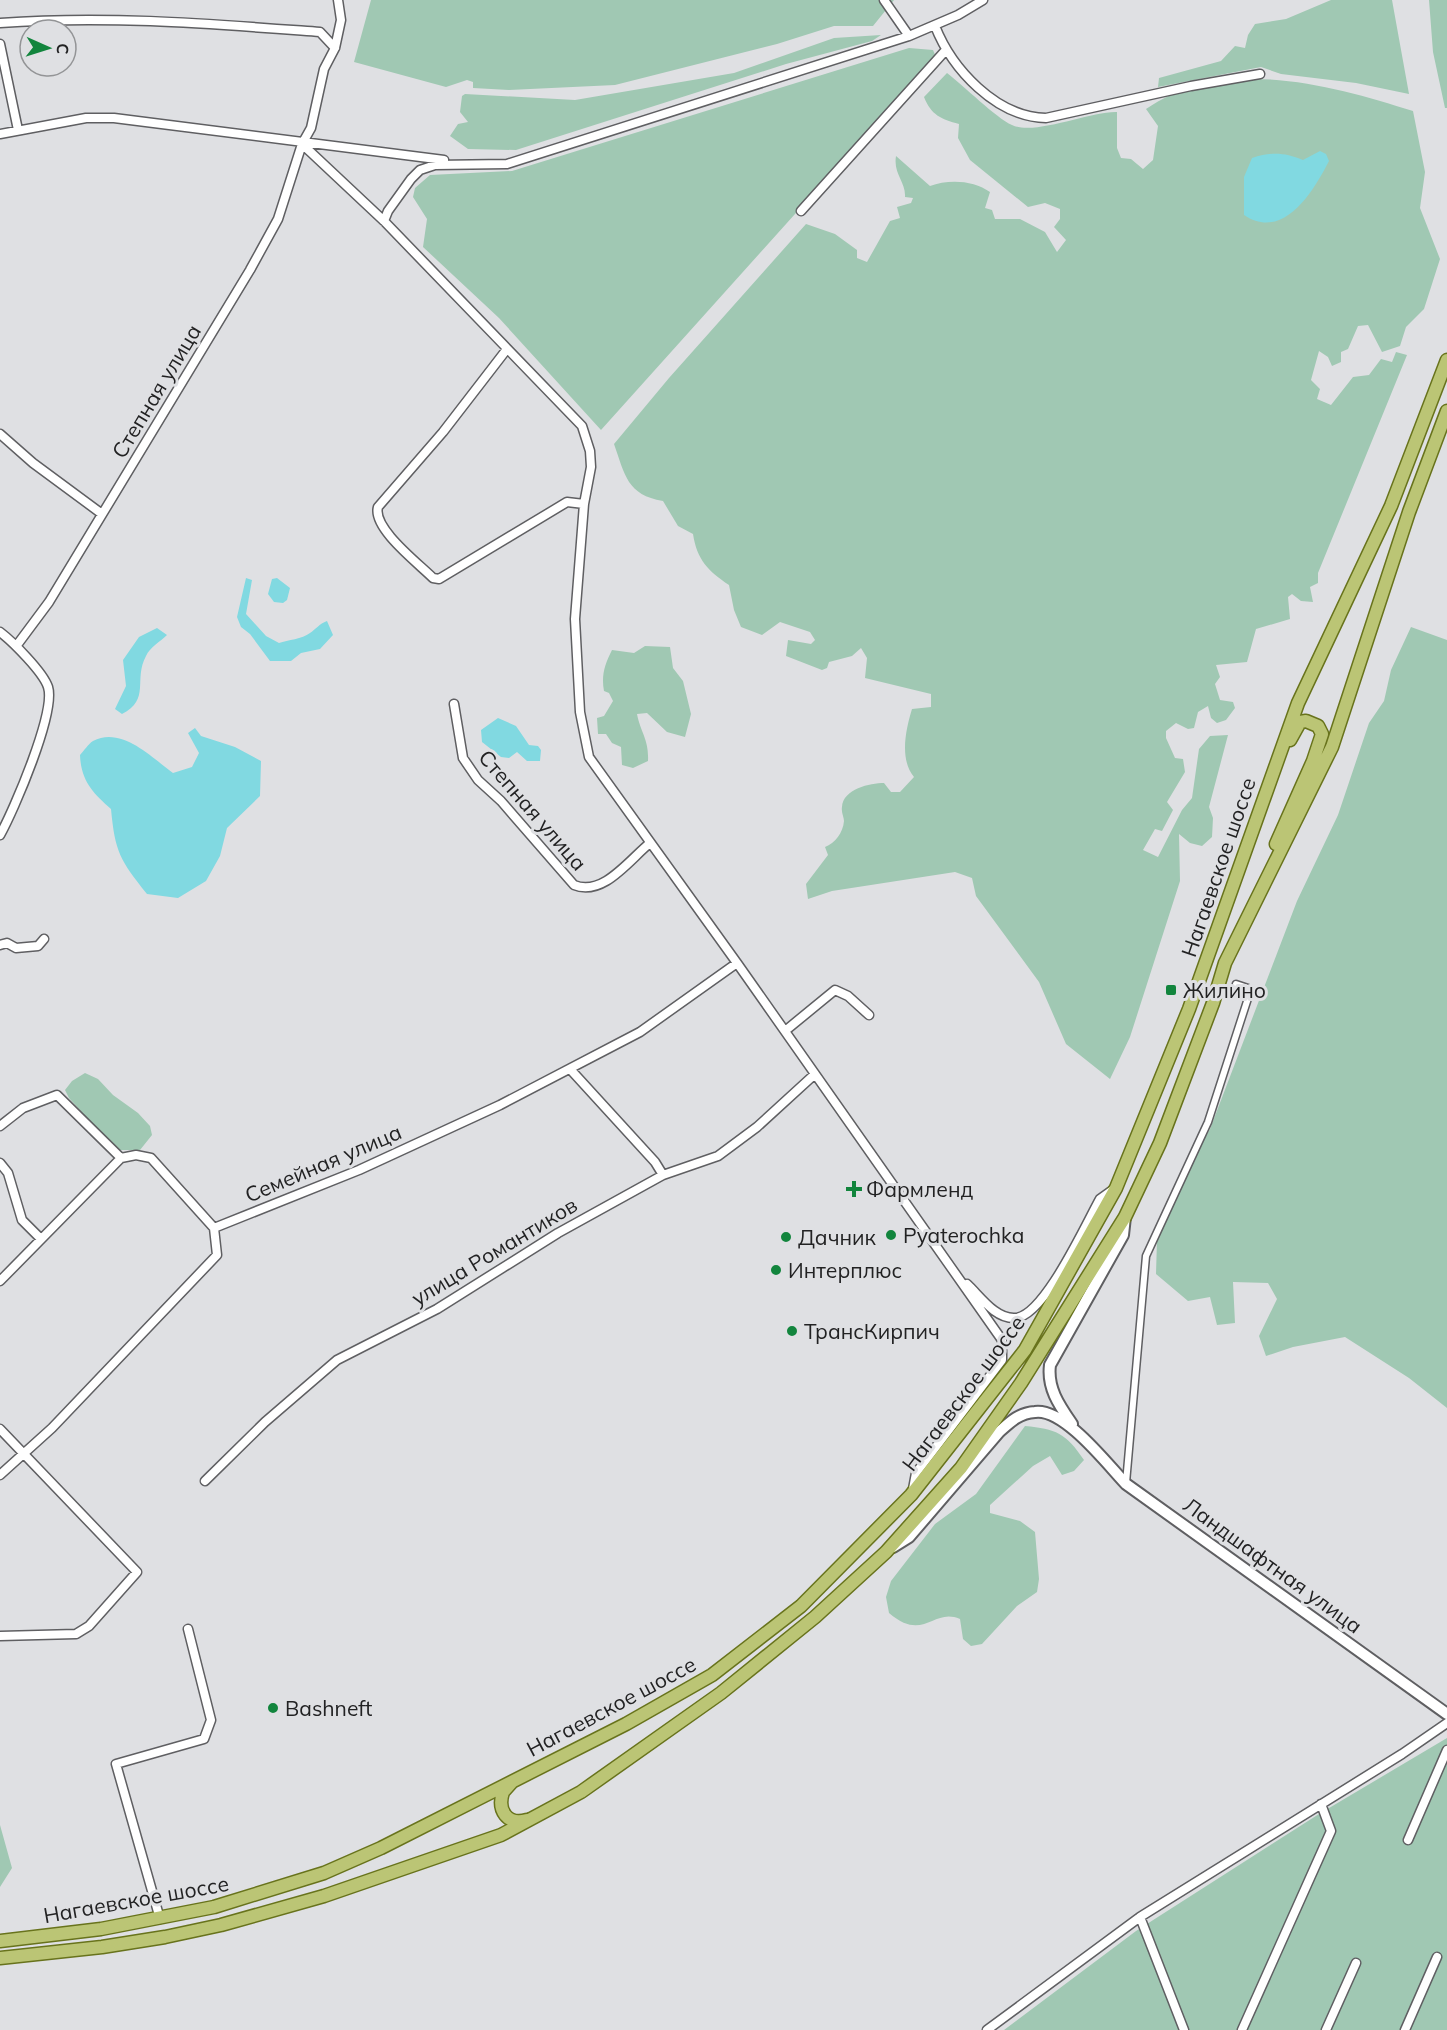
<svg xmlns="http://www.w3.org/2000/svg" width="1447" height="2030" viewBox="0 0 1447 2030" font-family="Mulish,sans-serif">
<rect width="100%" height="100%" fill="#dfe0e3"/>
<path fill="#a0c8b3" d="M371,0H894L873,26H834L777,44L615,85L509,90L473,88V82L467,80L446,87L354,62Z
M1331,0H1392L1409,94L1356,83L1281,74L1261,67L1158,87L1159,78L1221,61L1235,46L1245,48L1248,35L1255,24L1286,19Z
M1429,0H1447V108H1445L1433,52Z
M881,35L872,41L786,64L516,150L468,149L450,136L458,124L468,122L460,112L462,96L465,94L575,100L734,73L834,38Z
M909,48L933,50L936,57L601,430L499,318L423,247L427,219L413,197L415,188L430,175L512,171Z
M947,73C963,85 996,118 1012,125C1035,136 1090,111 1117,112V148L1121,158L1131,159L1143,169L1153,160L1158,126L1146,109C1223,55 1331,85 1413,111L1425,172L1420,208L1440,259L1424,309L1406,327L1400,346L1382,352L1368,325L1358,326L1348,349L1341,352V362L1332,366L1328,357L1319,351L1311,380L1320,389L1317,399L1331,405L1353,377L1369,375L1381,359L1392,362L1396,352L1407,355L1318,573V583L1310,587L1313,602L1301,601L1292,594L1288,597L1290,619L1256,629L1247,662L1216,665L1220,677L1215,684L1220,700L1233,702L1235,708L1226,720L1217,723L1211,718L1208,706L1198,712L1194,728L1188,729L1176,723L1166,731V738L1175,758L1183,759L1185,772L1167,802L1173,810L1162,831L1155,829L1143,850L1158,857L1182,810L1192,798L1199,749L1210,736L1228,735L1209,807L1213,818L1212,837L1202,846L1190,843L1179,834L1180,881L1130,1037L1110,1079L1066,1044L1039,982L976,896L972,878L955,872L832,891L808,899L806,884L828,855L825,847C835,843 843,833 844,821C844,817 841,812 842,807C843,789 870,783 884,783L891,792H900L914,777C899,759 906,729 912,709L931,707V694L865,678L867,658L861,648L852,656L829,662L827,668L822,670L786,656L788,640L811,644L815,640L810,632L780,622L762,635L741,627L734,610L729,585C708,571 697,560 693,534L678,526L663,501C627,495 625,475 614,444L669,378L806,224L835,234L857,250V258L867,262L890,221L900,218L897,207L911,203L913,198L905,197C906,182 893,174 896,156L930,186C948,179 974,180 990,192L985,208L992,210L995,219H1020L1045,232L1057,252L1066,240L1054,227L1060,219V209L1045,203L1028,207L970,160L958,138L959,124C941,119 931,115 924,97Z
M1411,627L1447,640V1408L1409,1378L1345,1337L1293,1347L1266,1356L1259,1336L1277,1299L1268,1283L1233,1282L1235,1323L1217,1325L1210,1297L1188,1301L1156,1274L1157,1240L1175,1186L1210,1129L1297,901L1338,815L1369,723L1384,701L1391,670Z
M645,646L670,647L673,668L683,681L691,714L685,737L667,732L647,713L637,714C641,734 649,739 648,761L633,768L622,765L621,747L612,743L606,734H598L597,718L604,716L613,701L609,693L604,691C601,675 605,664 612,650L634,653Z
M85,1073L98,1079L113,1095L138,1113L150,1126L152,1135L140,1150H116L69,1098L65,1090L72,1081Z
M1025,1426C1056,1429 1066,1433 1084,1460L1074,1471L1062,1475L1050,1456L1033,1466L990,1505V1513L1020,1521L1035,1532L1039,1579L1037,1592L1017,1606L982,1644L971,1646L963,1639L960,1619C933,1607 924,1643 889,1613L886,1597L891,1581L935,1524L976,1494Z
M1447,1738V2030H1004L1136,1931L1319,1814Z
M0,1825L12,1868L0,1887Z"/>
<path fill="#81d9e1" d="M1320,151L1326,154L1329,161C1314,190 1284,242 1244,215V177L1252,158C1271,152 1284,152 1303,160Z
M246,578L252,580L246,614L266,636L279,643C288,640 302,639 310,633C316,629 319,624 327,621L333,635L320,649L301,653L291,661H270L250,634L241,627L237,617Z
M277,578L290,588L287,600L283,603L274,602L268,594L272,579Z
M157,628L167,635C160,642 150,647 146,656C133,680 151,699 122,714L115,709L126,686L123,660L139,637Z
M498,718L516,726L529,745L538,746L541,750L540,761H527L517,752L509,758L501,757L482,742L481,730Z
M195,728L201,736L235,747L261,761L260,796L227,828L220,856L206,881L178,898L147,894C120,860 115,852 111,809C93,793 81,781 80,755C84,751 88,744 93,741C122,726 152,758 173,773L192,767L199,753L188,733Z"/>
<g fill="none" stroke-linecap="round" stroke-linejoin="round">
<g stroke="#5f5f62" stroke-width="9">
<path id="pedestrian" d="M1126,1483L1146,1256L1208,1122L1251,989L1236,984"/>
</g>
<g stroke="#5f5f62" stroke-width="11">
<path id="minor" d="M884,0L909,36
M0,23C107,15 213,24 320,32L335,48
M935,26C952,69 996,117 1046,118L1191,86L1260,74
M0,44L18,130
M0,134L86,118H114L444,160
M302,144L384,221L582,426L590,451L591,467L584,504L575,619L580,712L589,757L737,963L1002,1340V1360L916,1473L913,1489
M801,211L945,51
M384,221L388,211L411,179L420,170L435,165L507,164L909,36L958,15L983,0
M507,349L443,432L378,507C372,528 418,563 433,578L439,579L567,502L584,504
M0,434L33,463L102,514
M0,632C13,642 43,672 48,687C56,712 14,810 0,835
M17,645L49,602L250,270L278,219L302,144L311,128L324,69L335,48L341,20L338,0
M454,704L463,758L478,780L501,801L574,885C603,897 629,860 650,843
M0,945L7,943L16,948L38,946L44,939
M785,1031L835,990L848,996L869,1015
M570,1069L655,1162L663,1175
M0,1126L23,1108L57,1095L121,1158
M0,1163L8,1173L22,1220L41,1239
M0,1281L121,1158L136,1155L151,1158L214,1228
M967,1284C980,1296 995,1319 1015,1318C1044,1317 1086,1224 1100,1199L1114,1189
M0,1429L137,1572L89,1626L76,1634L0,1636
M0,1475L52,1428L217,1255L214,1228L359,1170L500,1105L640,1032L737,963
M205,1481L265,1422L337,1360L437,1309L558,1233L663,1175L718,1156L757,1127L815,1074
M1408,1840L1447,1750
M1140,1917L1184,2030
M160,1919L116,1764L204,1739L211,1720L188,1629
M987,2030L1140,1917L1402,1754L1447,1723
M1242,2030L1331,1831L1321,1804
M1326,2030L1356,1963
M1405,2030L1437,1957"/>
</g>
<g stroke="#5f5f62" stroke-width="14">
<path id="tertiary" d="M1072,1424C1059,1405 1047,1388 1050,1365L1123,1235L1125,1217
M893,1547L909,1537L999,1432C1010,1422 1019,1413 1035,1412C1064,1408 1107,1464 1126,1484L1447,1714"/>
</g>
<g stroke="#68731c" stroke-width="15">
<path id="primary" d="M1276,844L1313,761L1322,734L1318,726L1306,721L1300,722L1290,740
M512,1782L503,1792C497,1810 507,1826 527,1820
M0,1941L101,1929L214,1907L324,1873L381,1848L626,1724L712,1675L801,1606L911,1495L1025,1350L1116,1188L1189,1009L1298,703L1391,506L1447,360
M0,1958L102,1947L165,1937L221,1925L324,1896L501,1835L581,1792L721,1693L815,1617L886,1552L961,1468L1021,1383L1125,1217L1160,1143L1213,1003L1225,963L1332,747L1409,512L1447,411"/>
</g>
<use href="#pedestrian" stroke="#fff" stroke-width="6"/>
<use href="#minor" stroke="#fff" stroke-width="8"/>
<use href="#tertiary" stroke="#fff" stroke-width="10"/>
<use href="#primary" stroke="#bbc575" stroke-width="12"/>
</g>
<g fill="#12853d" stroke="#dfe0e3" stroke-width="2">
<rect x="1165" y="984" width="12" height="12" rx="3"/>
<path d="M851 1180h6v6h6v6h-6v6h-6v-6h-6v-6h6z"/>
<circle cx="891" cy="1235" r="6"/>
<circle cx="786" cy="1237" r="6"/>
<circle cx="776" cy="1270" r="6"/>
<circle cx="792" cy="1331" r="6"/>
<circle cx="273" cy="1708" r="6"/>
</g>
<g text-anchor="middle" dominant-baseline="central" stroke-width="6" stroke-linejoin="round" paint-order="stroke">
<g font-size="21" fill="#222223" stroke="#dfe0e3">
<text transform="translate(156 391) rotate(-59)">Степная улица</text>
<text transform="translate(533 810) rotate(49)">Степная улица</text>
<text transform="translate(1218 867) rotate(-71)">Нагаевское шоссе</text>
<text transform="translate(323 1163) rotate(-23)">Семейная улица</text>
<text transform="translate(494 1251) rotate(-31)">улица Романтиков</text>
<text transform="translate(963 1393) rotate(-53)">Нагаевское шоссе</text>
<text transform="translate(1273 1565) rotate(36)">Ландшафтная улица</text>
<text transform="translate(611 1706) rotate(-28)">Нагаевское шоссе</text>
<text transform="translate(136 1899) rotate(-10)">Нагаевское шоссе</text>
</g>
<g font-size="21" fill="#222223" stroke="#dfe0e3" text-anchor="start">
<text x="1183" y="990">Жилино</text>
<text x="866" y="1189">Фармленд</text>
<text x="903" y="1235">Pyaterochka</text>
<text x="798" y="1237">Дачник</text>
<text x="788" y="1270">Интерплюс</text>
<text x="804" y="1331">ТрансКирпич</text>
<text x="285" y="1708">Bashneft</text>
</g>
</g>
<g transform="translate(48 48) rotate(93)"><circle r="28" fill="#dfe0e3" stroke="#939496" stroke-width="1.5"/>
<path d="M0-4.5L10 22L0 15L-10 22Z" fill="#12853d"/>
<text y="-9" font-size="16" font-weight="bold" text-anchor="middle" fill="#222223">С</text>
</g>
</svg>
